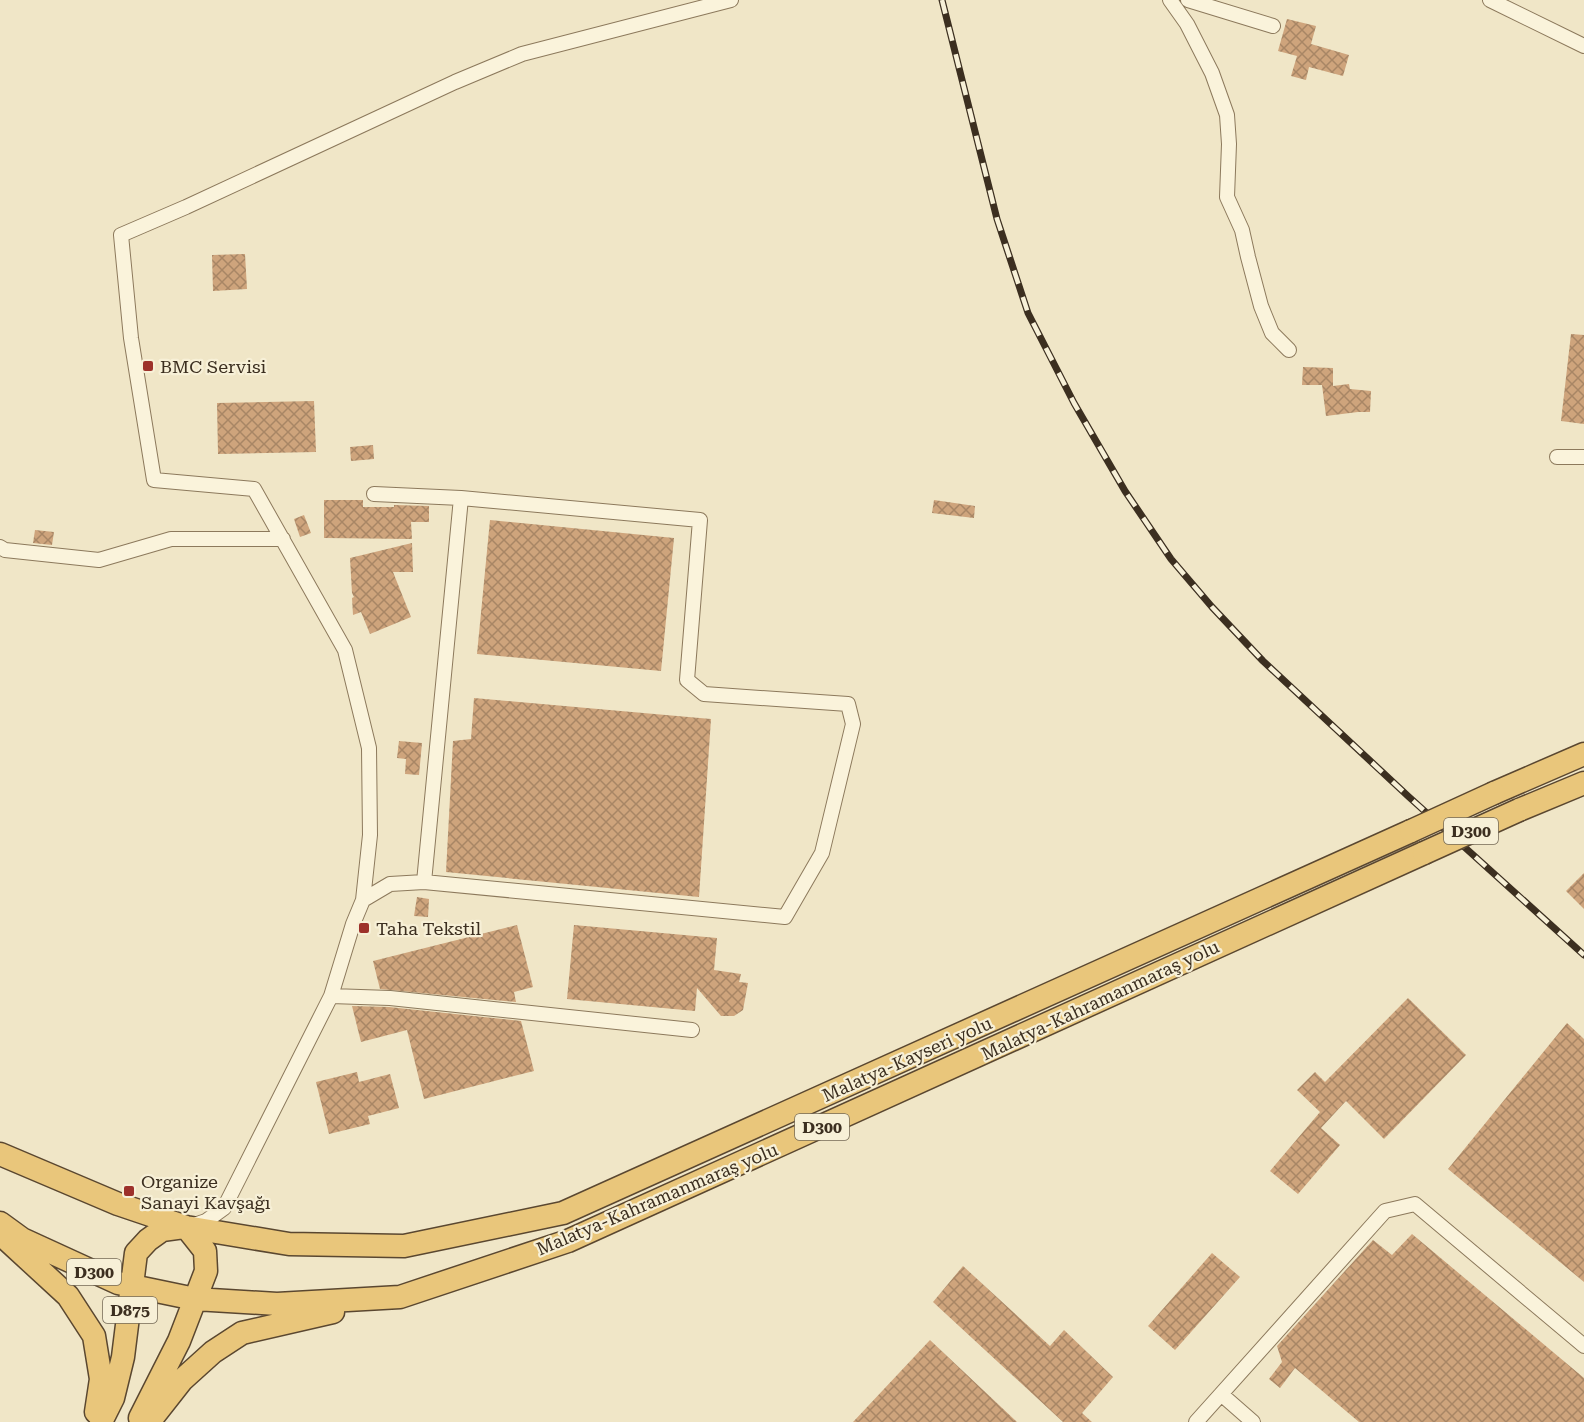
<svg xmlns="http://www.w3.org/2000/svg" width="1584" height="1422" viewBox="0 0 1584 1422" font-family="'Roboto Serif',serif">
<defs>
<pattern id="building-cross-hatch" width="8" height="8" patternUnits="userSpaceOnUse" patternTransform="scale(1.5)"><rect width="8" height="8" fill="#cea47c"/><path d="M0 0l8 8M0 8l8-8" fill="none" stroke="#a88665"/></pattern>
</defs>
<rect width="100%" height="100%" fill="#f0e6c7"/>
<path fill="url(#building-cross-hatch)" d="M1287,19L1316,26L1311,44L1349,55L1343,76L1309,67L1306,80L1291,76L1297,56L1278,51Z
M245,254L247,289L213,291L212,255Z
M1571,334L1584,335V424L1561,421Z
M1303,367L1333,368V386L1349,384L1350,389L1371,391L1370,412H1358L1326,416L1322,385H1302Z
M314,401L316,452L218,454L217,403Z
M373,445L374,459L351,461L350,447Z
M324,500H363V507H394V505L429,506V522H411L412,539L324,538Z
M934,500L975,506L974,518L932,513Z
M304,515L311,533L300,537L294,519Z
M490,520L674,538L661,671L477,654Z
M35,530L54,532L52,545L33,543Z
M412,543L413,572H393L411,617L370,634L361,612L353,615L352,598L354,597L352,593L350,558Z
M474,698L711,719L699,897L446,872L453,741L471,739Z
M399,741L422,743L419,775L405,774L406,759L397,758Z
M1584,873V909L1566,891Z
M417,897L429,899L428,917L414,916Z
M517,925L533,987L514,992L516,1002L380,989L373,961Z
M574,925L717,938L714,970L741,974L739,982L748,983L743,1010L734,1016H721L697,988L695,1011L567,999Z
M1408,998L1466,1055L1384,1139L1346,1101L1321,1128L1340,1145L1298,1194L1270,1171L1320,1112L1297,1090L1315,1072L1325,1082Z
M352,1006L389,1007L521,1021L534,1071L424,1099L407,1030L361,1042Z
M1567,1023L1584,1039V1282L1448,1169Z
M357,1072L359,1082L390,1074L399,1108L368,1116L370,1124L329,1134L316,1082Z
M1412,1234L1584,1378V1422H1359L1295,1368L1280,1388L1269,1379L1282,1362L1277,1346L1373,1240L1392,1255Z
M1212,1253L1240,1277L1175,1350L1148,1326Z
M963,1266L1050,1346L1064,1330L1113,1377L1082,1413L1092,1422H1063L933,1302Z
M930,1340L1017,1422H853Z"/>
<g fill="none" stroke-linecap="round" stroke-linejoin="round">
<g stroke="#8c795c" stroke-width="16">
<path id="minor" d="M1170,0L1187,24L1212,73L1227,115L1229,144L1227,197L1242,230L1248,257L1261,306L1272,333L1289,350
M1188,0L1273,26
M1490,0L1584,46
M1557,457H1584
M374,494L461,498L424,882
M0,547L5,550L99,560L171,539H283
M363,900L390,884L424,882L785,917L822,853L853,724L848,704L704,694L687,680L700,520L461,498
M331,996L390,998L692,1030
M191,1226L206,1221L224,1208L331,996L353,924L363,900L370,835L369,748L345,650L254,489L154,480L131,338L121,235L186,207L455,82L522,54L731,0
M1221,1394L1253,1422
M1196,1422L1385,1211L1415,1204L1584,1346"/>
</g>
<g stroke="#5a4730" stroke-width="25">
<path id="trunk" d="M1494,793L1584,754
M1519,810L1584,783
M0,1154L118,1204L186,1227L289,1244L404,1246L563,1213L1411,831
M0,1223L22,1239L118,1283L195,1299L277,1304L400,1297L568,1241L1424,853
M5,1238L68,1296L94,1336L101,1379L96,1412
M140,1418L179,1341L206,1271L205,1251L186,1227
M101,1422L113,1398L123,1357L136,1253L148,1240L162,1230L184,1227
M149,1422L182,1380L213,1352L242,1333L333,1312"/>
</g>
<use href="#minor" stroke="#faf3db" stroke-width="14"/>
<use href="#trunk" stroke="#e9c67b" stroke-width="22"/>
<g stroke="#3c2f20" stroke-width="7">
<path id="rail" d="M942,0L997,219L1028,313L1074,403L1125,491L1171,559L1212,607L1263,661L1409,797L1584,955"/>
</g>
<use href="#rail" stroke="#f7f0d7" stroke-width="4.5" stroke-dasharray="14" stroke-linecap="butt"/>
<g stroke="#5a4730" stroke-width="25" stroke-linecap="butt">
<path id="trunk-bridge" d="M1411,831L1494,793
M1424,853L1519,810"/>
</g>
<use href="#trunk-bridge" stroke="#e9c67b" stroke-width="22"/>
</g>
<g fill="#9d312a" stroke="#f7f0d7" stroke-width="2">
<rect x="142" y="360" width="12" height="12" rx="3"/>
<rect x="358" y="922" width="12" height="12" rx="3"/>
<rect x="123" y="1185" width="12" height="12" rx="3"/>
</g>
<g text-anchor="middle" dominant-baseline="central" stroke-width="4.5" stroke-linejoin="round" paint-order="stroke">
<g fill="#f7f0d7" stroke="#746957" stroke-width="1.5">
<rect x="1444" y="818" width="54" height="26" rx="4.5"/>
<rect x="795" y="1114" width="54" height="26" rx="4.5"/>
<rect x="67" y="1259" width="54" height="26" rx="4.5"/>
<rect x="103" y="1297" width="54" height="26" rx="4.5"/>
</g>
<g font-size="16" font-weight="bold" fill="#3c2f20">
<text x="1471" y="831">D300</text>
<text x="822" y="1127">D300</text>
<text x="94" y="1272">D300</text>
<text x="130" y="1310">D875</text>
</g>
<g font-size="18" fill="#3c2f20" stroke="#f7f0d7" text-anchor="start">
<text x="160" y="366">BMC Servisi</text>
<text x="376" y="928">Taha Tekstil</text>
<text x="141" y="1181">Organize<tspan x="141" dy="21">Sanayi Kavşağı</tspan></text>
</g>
<g font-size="18" fill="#3c2f20" stroke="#f7f0d7">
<text transform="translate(1100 1000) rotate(-25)">Malatya-Kahramanmaraş yolu</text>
<text transform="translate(907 1059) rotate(-24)">Malatya-Kayseri yolu</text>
<text transform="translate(657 1199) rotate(-23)">Malatya-Kahramanmaraş yolu</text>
</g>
</g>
</svg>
